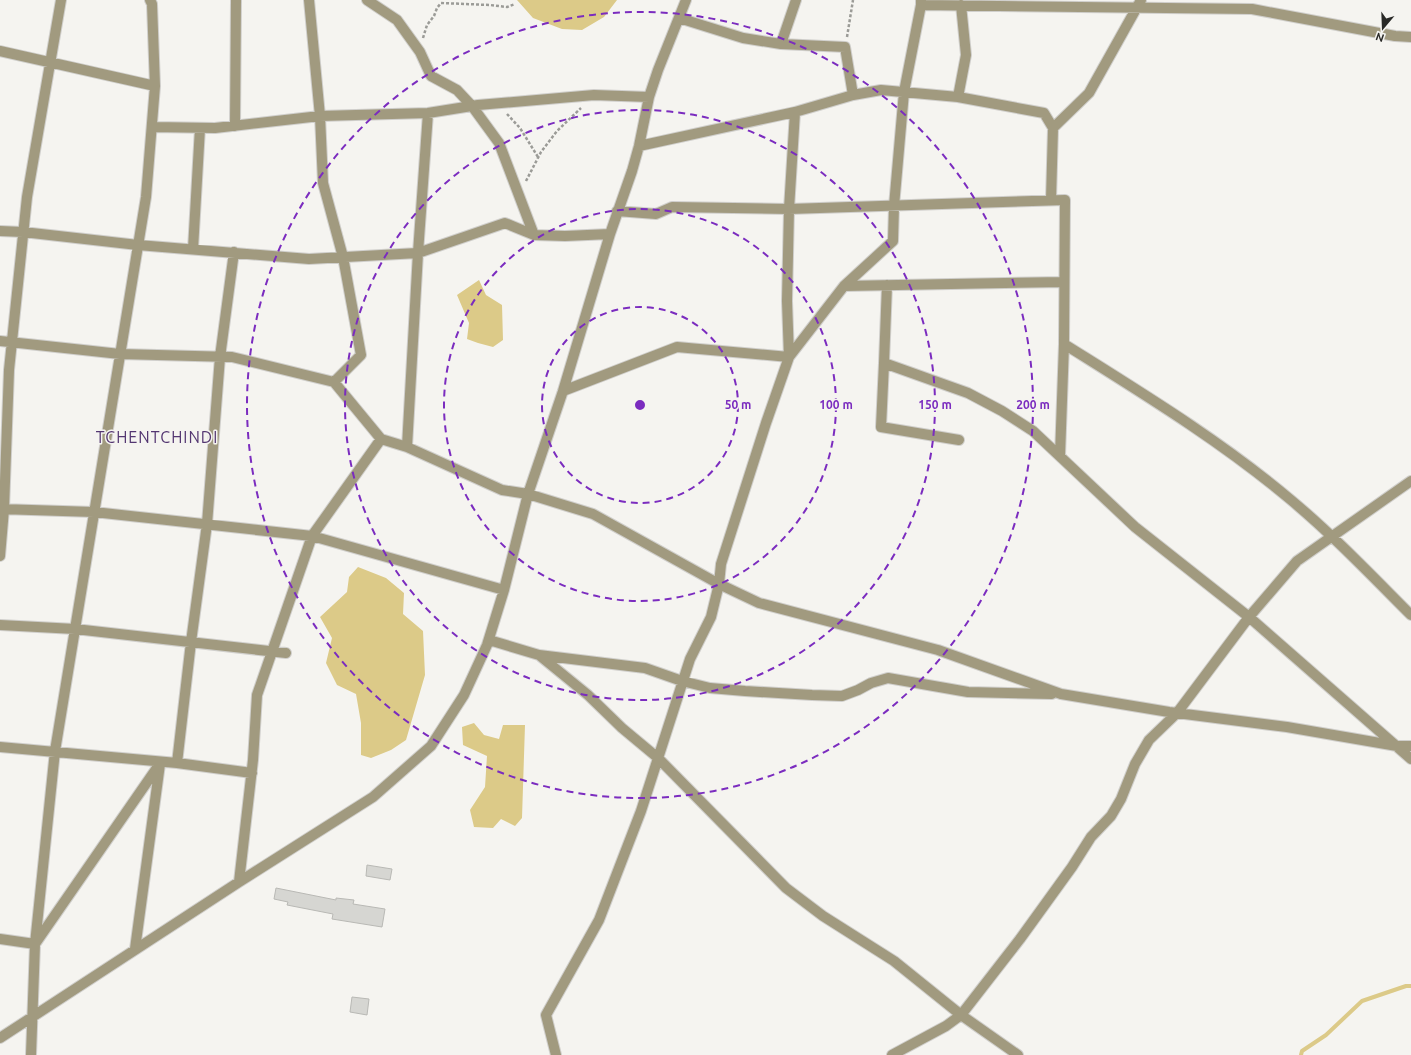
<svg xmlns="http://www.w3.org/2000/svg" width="1411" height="1055" viewBox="0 0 1411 1055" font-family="Ubuntu,sans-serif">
<rect width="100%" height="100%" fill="#f5f4f0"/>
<path fill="#dcca88" d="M517,0H617L604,17L582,30L562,29L533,18Z
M479,280L486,295L502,305L503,340L493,347L478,343L467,339L469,323L457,295Z
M358,567L386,578L404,593L403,614L423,631L425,675L406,740L391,750L371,758L361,755V723L356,694L337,685L326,663L332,638L320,617L347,592L349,577Z
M474,723L484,735L499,739L503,725H525L522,818L515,826L501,819L493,828L474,827L470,810L485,787L487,756L463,745L462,727Z"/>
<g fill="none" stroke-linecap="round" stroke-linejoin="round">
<path stroke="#dcca88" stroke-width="4" d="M1301,1055L1302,1051L1326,1035L1362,1001L1406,986H1411"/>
</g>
<path fill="#d6d6d2" stroke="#b9b9b5" d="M367,865L392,869L390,880L366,876Z
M276,888L336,900V898L354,900L353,904L385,909L382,927L332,919L333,914L287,905L288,902L274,899Z
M352,997L369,999L367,1015L350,1012Z"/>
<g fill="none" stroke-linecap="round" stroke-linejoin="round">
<g stroke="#d0cfcc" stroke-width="12">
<path id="minor" d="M309,0L320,116L323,183L343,257L361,355L334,382
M367,0L397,20L420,52L431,76L457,90L472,106L499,143L534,235L565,236L610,234
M921,5L1252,9L1395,36L1411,37
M679,18L743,38L781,44L796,0
M781,44L845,47L853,95
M0,51L155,86
M958,97L966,55L961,5
M235,126L236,0
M152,127L215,128L320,116L428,113L478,105L594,95L649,97
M1053,128L1089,93L1141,0
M639,146L795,112L853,95L881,90L958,97L1044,113L1053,128L1051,200
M617,211L656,214L672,207L789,209L1065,200L1064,344L1060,456
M0,231L23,232L138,245L309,259L418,253L505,223L534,235
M193,249L200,128
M887,285L884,363L968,393L1002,411L1033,431L1135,527L1249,617L1411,759
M844,286L1064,282
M0,341L120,354L232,357L334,382L381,439L407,447L502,490L528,494L593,514L719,584L759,603L938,650L1061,694L1169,712L1287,727L1397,746H1411
M1064,344C1142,393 1221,441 1291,500C1334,536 1372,576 1411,615
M884,363L881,427L959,440
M563,391L677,347L789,357L844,286L893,241L894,206L904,92L921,5V0
M407,447L418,253L428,113
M0,509L94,512L312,536L504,590
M0,556L4,509L9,370L27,197L61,0
M0,625L75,629L286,653
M489,640L539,655L588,695L622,728L658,758L786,888L823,916L894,961L961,1015L1018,1055
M539,655L645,668L682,681L710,688L745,691L812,695L842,696L858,690L871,683L888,678L968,692L1052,694
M0,747L177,763L252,773
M177,763L191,642L207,524L220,357L234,252
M239,882L253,760L257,695L312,536L381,439
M0,939L35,944L161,762
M135,949L160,764
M0,1038L239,882L373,797L431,746L464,695L487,645L504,590L528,494L563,391L610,234L632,171L639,146L649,97L658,70L686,0
M31,1055L35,944L55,751L146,197L155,86L152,4L150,0
M556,1055L546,1015L599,920L641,811L690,659L711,617L719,584L721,564L766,423L789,357L787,301L789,209L795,112
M892,1055L946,1026L961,1015L1020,939L1072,867L1091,837L1111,816L1121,799L1135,764L1149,740L1177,713L1249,617L1297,561L1411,481"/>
</g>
<path stroke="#9b9b97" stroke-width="2.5" stroke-dasharray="3 2" stroke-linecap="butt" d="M847,37L853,0
M423,38L427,25L434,16L437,8L441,3L490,5L507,7L515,4
M507,114L520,128L538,157
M526,181L541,152L557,131L581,108"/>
<use href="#minor" stroke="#a19a7f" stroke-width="10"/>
</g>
<g fill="none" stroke="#7b2cbf" stroke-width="2" stroke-dasharray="7 5">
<circle cx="640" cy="405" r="98"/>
<circle cx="640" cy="405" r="196"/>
<circle cx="640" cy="405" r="295"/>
<circle cx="640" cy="405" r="393"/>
</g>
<g text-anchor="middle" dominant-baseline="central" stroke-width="3" stroke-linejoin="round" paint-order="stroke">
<g font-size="16" letter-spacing="1" fill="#533671" stroke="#f5f4f0">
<text x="157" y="437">TCHENTCHINDI</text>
</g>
</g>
<circle cx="640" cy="405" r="6" fill="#7b2cbf" stroke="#f5f4f0" stroke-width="2"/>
<g font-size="12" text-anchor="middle" font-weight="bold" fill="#7b2cbf" stroke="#f5f4f0" stroke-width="3" stroke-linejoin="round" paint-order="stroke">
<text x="738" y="409">50 m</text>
<text x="836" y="409">100 m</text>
<text x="935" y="409">150 m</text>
<text x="1033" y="409">200 m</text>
</g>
<g transform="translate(1383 28) rotate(199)" stroke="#f5f4f0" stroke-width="3" paint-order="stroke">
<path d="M0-3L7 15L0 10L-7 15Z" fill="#292927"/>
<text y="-6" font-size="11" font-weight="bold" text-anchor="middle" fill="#292927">N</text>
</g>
</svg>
